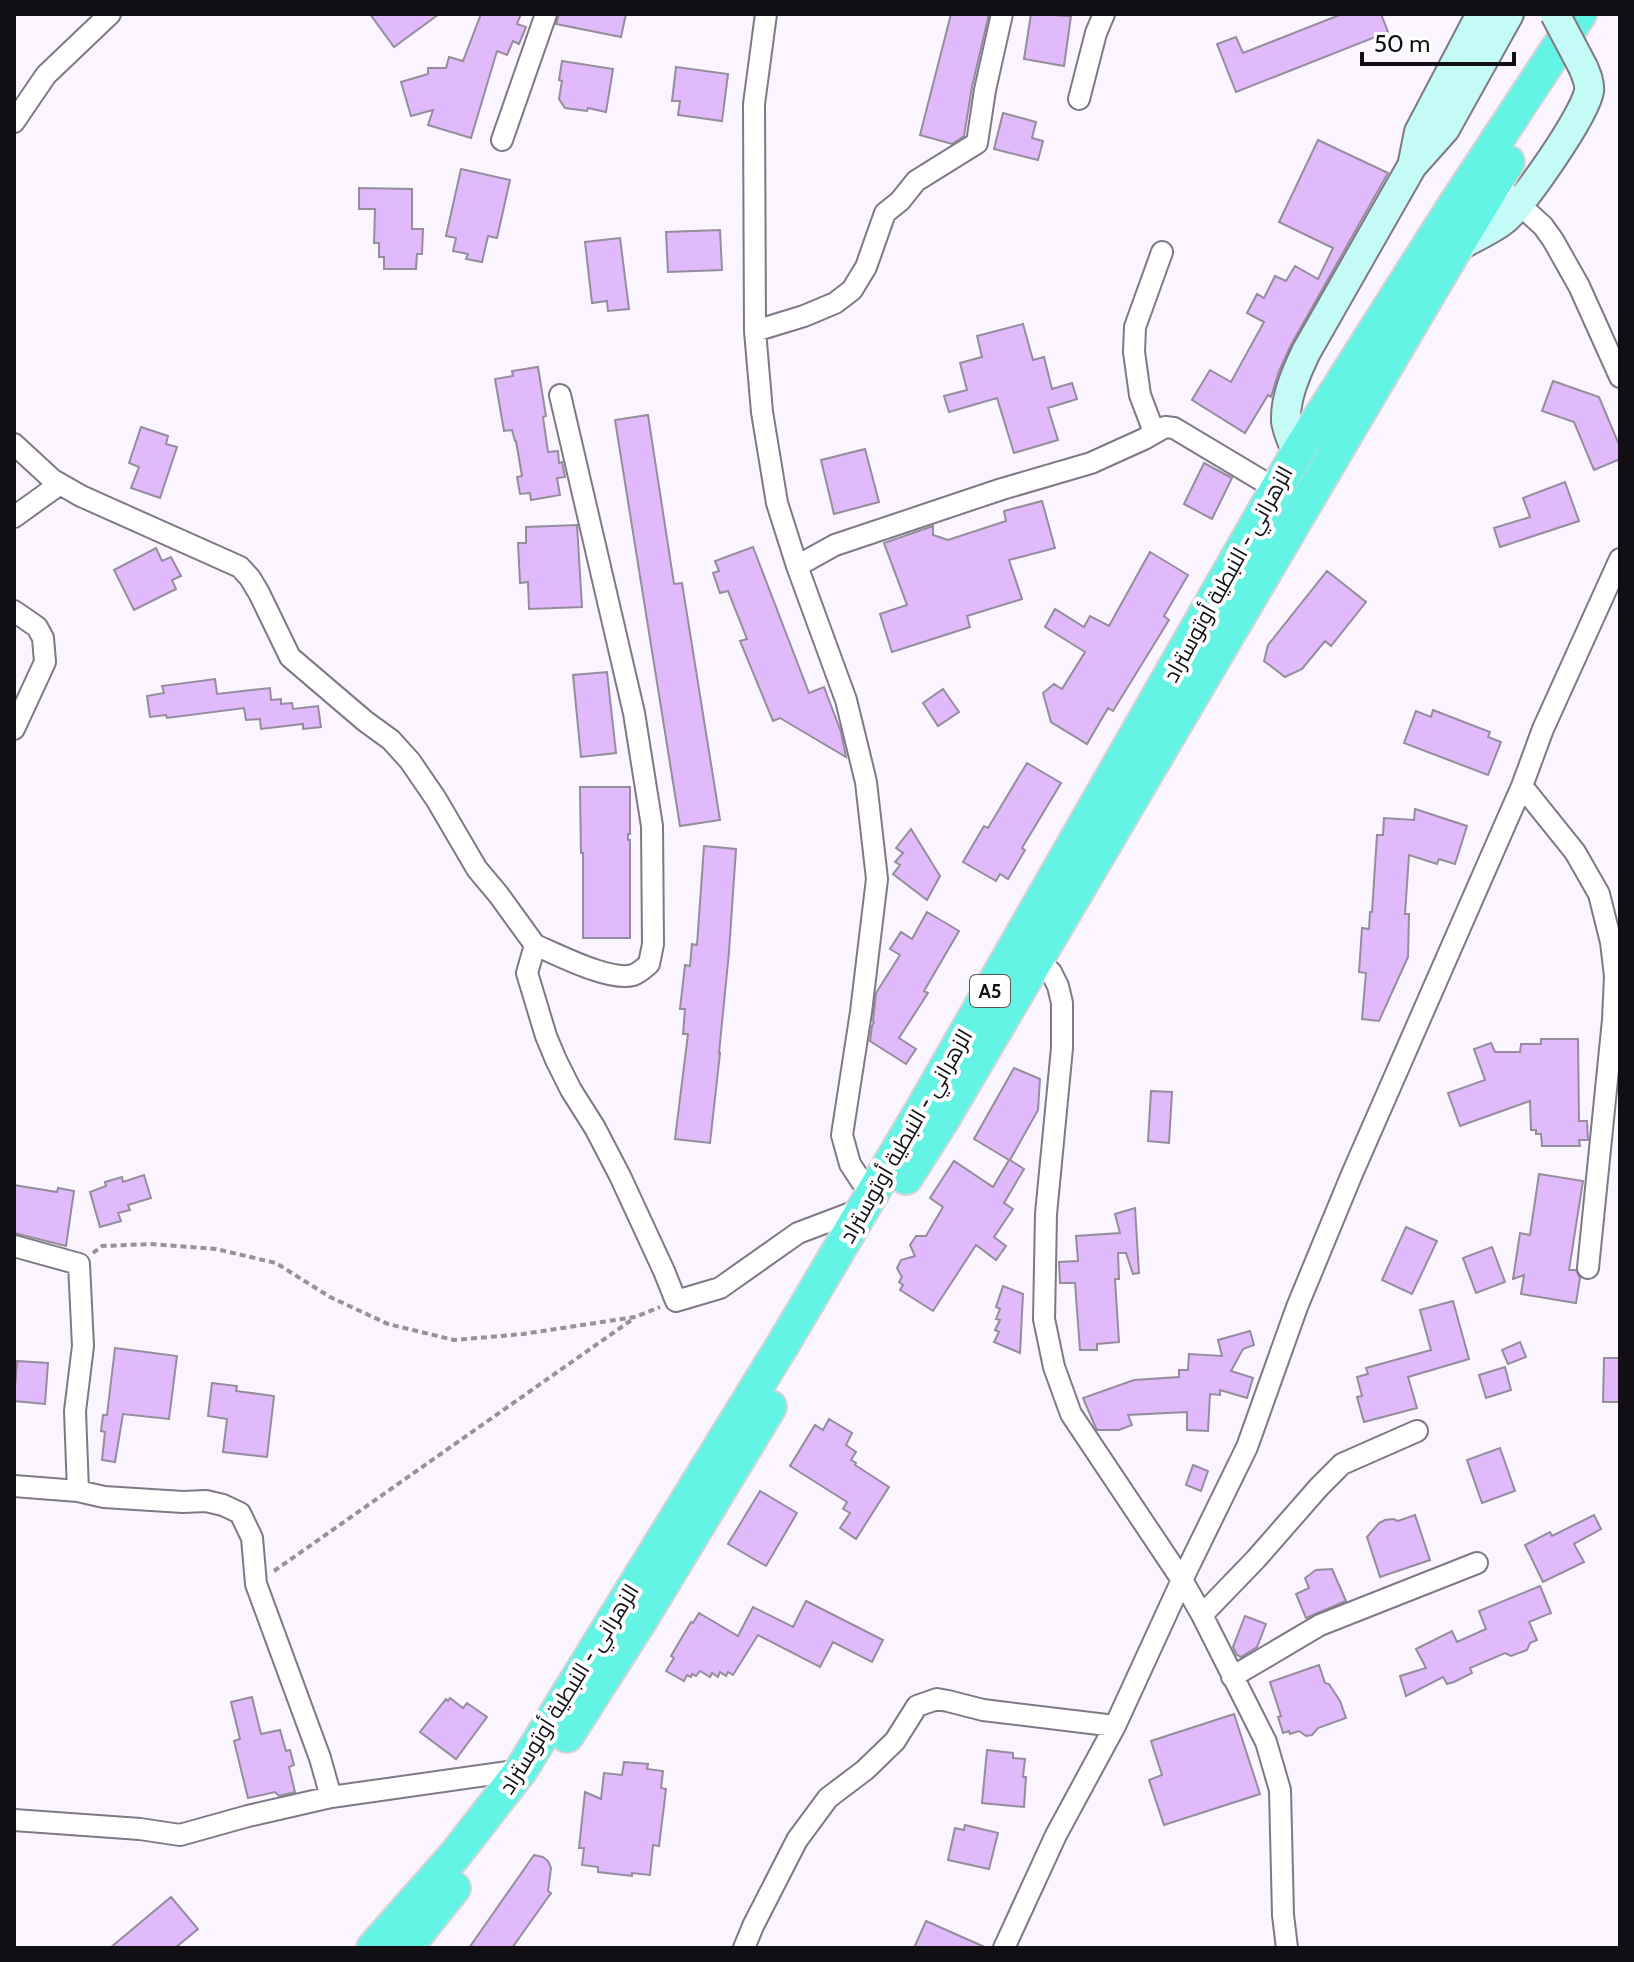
<svg xmlns="http://www.w3.org/2000/svg" width="1634" height="1962" viewBox="0 0 1634 1962" font-family="Cabin,Cairo,sans-serif">
<rect width="100%" height="100%" fill="#faf5ff"/>
<path fill="#e1bafc" stroke="#958d9b" stroke-width="2" d="M370,14H439L394,47Z
M481,14H521L517,24L526,27L519,44L513,41L507,55L497,51L471,138L428,125L433,110L411,116L401,82L428,74V68H446L449,57L463,61Z
M559,14H626L621,37L556,24Z
M951,14H989L972,87L964,136L952,144L920,135Z
M1031,14L1071,16L1064,66L1024,59Z
M1342,14H1381L1388,32L1236,92L1217,44L1236,37L1243,53Z
M562,61L613,69L606,112L588,108L587,111L565,108L559,99L562,81L559,80Z
M676,67L728,74L722,121L678,115L680,101H672Z
M1003,113L1036,122L1032,138L1043,141L1038,160L994,149Z
M1318,140L1388,173L1291,345L1279,371L1271,397L1268,395L1245,433L1192,400L1210,370L1231,382L1264,322L1247,313L1257,294L1264,298L1275,276L1286,281L1295,266L1318,279L1333,248L1279,222Z
M461,169L510,180L497,238L488,236L482,262L466,259L468,254L453,251L456,238L446,236Z
M359,188L412,189V229H423L422,254H417L416,269H384V257H379V243H374L375,209H359Z
M720,230L722,270L668,272L666,232Z
M620,238L629,309L608,311L607,301L592,303L585,242Z
M1023,324L1033,360L1044,357L1052,389L1072,383L1077,399L1048,408L1058,440L1014,453L997,398L949,412L944,396L967,390L960,363L982,357L977,336Z
M538,367L546,416L543,417L548,452L558,451L559,463L562,462L565,477L557,478L560,495L531,500L530,493L520,494L517,477L522,476L516,441H515L512,430L504,431L495,379L513,376L512,371Z
M1553,381L1599,397L1620,447V459L1594,470L1574,422L1542,411Z
M648,415L674,584L682,583L720,820L680,826L615,420Z
M141,427L168,436L166,444L177,447L160,498L131,488L139,467L129,463Z
M865,449L879,502L834,514L821,460Z
M1204,463L1232,478L1212,519L1184,504Z
M1565,482L1579,521L1500,547L1494,528L1530,517L1523,498Z
M1042,501L1055,548L1009,560L1022,599L967,616L970,627L892,652L880,614L907,605L884,543L933,526V535L948,540L1006,521L1004,511Z
M577,525L582,607L529,609L528,582L520,583L518,543H526V527Z
M753,547L809,693L824,687L841,732L846,757L780,718L773,721L740,641L747,639L728,591L720,593L713,573L719,571L715,561Z
M156,548L162,561L171,557L181,576L172,580L176,589L134,610L114,570Z
M1150,552L1188,575L1164,616L1169,620L1113,711L1108,708L1087,744L1051,722L1043,693L1054,684L1062,689L1085,652L1045,627L1055,609L1084,627L1090,616L1109,626Z
M1327,571L1366,602L1331,646L1325,641L1302,669L1285,677L1264,661L1268,645Z
M607,672L616,753L581,757L573,675Z
M215,679L217,694L270,688L271,700L281,699V704L292,703L293,709L318,706L321,727L303,729V724L261,729L260,719L246,720L244,708L167,718L166,715L150,717L147,696L164,693L162,686Z
M943,689L959,712L938,726L923,703Z
M1433,710L1490,732L1488,737L1501,742L1488,775L1404,743L1416,711L1431,717Z
M1027,763L1061,783L1022,848L1025,850L1008,879L1000,874L996,881L963,862L984,826L988,828Z
M580,787H630V834H628V840H630V938H583V853H581Z
M1415,809L1467,826L1455,864L1439,859L1437,864L1409,855L1405,914H1409L1408,957L1379,1021L1362,1019L1366,973L1359,972L1362,928L1369,929L1370,912H1372L1377,835H1383L1384,818L1414,820Z
M911,829L940,876L927,900L893,874L900,865L895,862L903,853L896,848Z
M704,846L736,849L729,952L719,1053H720L710,1143L675,1139L688,1034H683L685,1009H680L685,965L690,966L692,944L697,945Z
M927,912L959,931L924,991L928,993L899,1038L916,1049L906,1064L870,1041L872,1026L874,1022L873,1021L876,993L900,955L890,949L901,932L912,939Z
M1541,1039H1578L1579,1121H1587L1588,1140H1579L1580,1146H1542L1541,1134H1536V1130H1531L1530,1101L1460,1126L1448,1093L1485,1080L1474,1049L1491,1043L1495,1052H1520L1521,1044H1541Z
M1014,1068L1040,1079L1038,1110L1010,1160L1024,1169L1004,1203L1013,1209L994,1237L1006,1246L996,1260L976,1245L933,1311L900,1290L903,1285L899,1282L902,1277L897,1268L901,1260L915,1256L910,1245L916,1236H926L943,1207L930,1198L954,1161L993,1187L1009,1160L974,1139Z
M1151,1091L1172,1092L1169,1143L1148,1141Z
M1539,1174L1583,1181L1569,1270H1576L1580,1278L1576,1303L1521,1294L1524,1275L1513,1279L1520,1233L1530,1235Z
M144,1175L151,1198L128,1205L130,1210L118,1213L121,1221L100,1227L90,1192L106,1186L105,1182L122,1177L123,1182Z
M14,1185L57,1192L58,1188L74,1191L66,1246L14,1233Z
M1135,1208L1139,1273L1133,1274L1126,1253H1118L1119,1279H1115L1119,1342L1097,1344V1350H1080L1075,1283H1060L1059,1262L1078,1261L1076,1236L1120,1233L1115,1214Z
M1406,1227L1437,1241L1412,1294L1382,1280Z
M1492,1247L1505,1282L1476,1293L1463,1258Z
M1003,1286L1023,1294L1020,1353L994,1342L999,1332L995,1330L1000,1320L996,1319L1000,1309L996,1307Z
M1453,1301L1469,1359L1408,1377L1417,1408L1364,1422L1357,1397L1362,1396L1357,1377L1368,1374L1366,1368L1431,1350L1420,1310Z
M1250,1331L1254,1345L1243,1349L1231,1371L1253,1378L1247,1398L1220,1390V1395L1210,1394L1208,1431L1187,1430V1412L1128,1415L1132,1425L1119,1430H1097L1095,1426L1083,1398L1134,1380L1179,1377V1370H1188L1189,1354L1222,1356L1218,1340Z
M1520,1342L1526,1357L1508,1364L1502,1350Z
M115,1348L177,1356L169,1419L123,1414L115,1462L102,1460L105,1432L101,1431L103,1415H107Z
M1604,1358H1620V1402H1603Z
M17,1361L48,1363L45,1404L14,1401Z
M1505,1367L1511,1390L1486,1398L1479,1375Z
M212,1383L237,1386L236,1391L274,1396L267,1457L223,1452L227,1419L208,1416Z
M829,1419L852,1433L846,1445L856,1452L851,1460L856,1463L855,1465L889,1487L856,1539L840,1528L850,1513L843,1509L847,1502L790,1466L815,1425L823,1430Z
M1500,1448L1515,1491L1482,1503L1467,1460Z
M1193,1465L1208,1471L1201,1491L1186,1485Z
M760,1491L797,1513L766,1566L728,1544Z
M1415,1515L1430,1560L1380,1577L1367,1537L1379,1523L1385,1520L1393,1519L1398,1521Z
M1594,1515L1601,1529L1574,1544L1584,1562L1543,1582L1525,1545L1550,1532L1552,1536Z
M1332,1569L1346,1601L1306,1618L1296,1594L1309,1588L1305,1578L1316,1570Z
M1540,1586L1551,1613L1529,1622L1537,1640L1530,1643L1527,1650L1511,1656L1505,1653L1470,1668L1472,1673L1454,1682L1447,1684L1443,1677L1406,1696L1400,1676L1426,1668L1416,1649L1452,1631L1457,1642L1486,1629L1479,1611Z
M806,1601L883,1640L872,1662L833,1642L820,1667L758,1635L733,1675L728,1672L726,1676L720,1672L718,1677L712,1673L710,1677L700,1671L696,1676L692,1674L691,1677L687,1675L684,1681L666,1671L674,1658L671,1656L691,1622L693,1623L699,1613L738,1636L753,1607L793,1627Z
M1245,1616L1266,1624L1257,1647L1241,1657L1237,1655L1233,1647Z
M1319,1665L1325,1683L1329,1684L1340,1701L1346,1718L1318,1728L1312,1735L1306,1736L1299,1731L1290,1734L1289,1731L1283,1733L1278,1717L1281,1716L1270,1682Z
M252,1697L261,1734L280,1730L286,1751L290,1750L294,1765L289,1767L295,1792L279,1796L275,1792L248,1798L234,1741L240,1739L231,1702Z
M450,1698L463,1708L467,1703L487,1717L456,1759L420,1732L446,1699L448,1701Z
M1234,1714L1260,1794L1164,1825L1149,1780L1162,1775L1151,1741Z
M987,1750L1013,1753V1758L1025,1759L1023,1777H1026L1024,1807L982,1803Z
M624,1762L648,1764L647,1769L663,1771L661,1788L666,1789L659,1846L653,1845L650,1875L632,1873V1876L598,1872V1867L582,1865L584,1848H579L585,1792L601,1799L604,1773L622,1775Z
M965,1825L998,1833L989,1869L948,1860L955,1828L964,1830Z
M534,1855L543,1857L548,1861L551,1868L548,1891L551,1893L512,1948H469Z
M171,1897L198,1929L175,1948H110Z
M926,1921L987,1948H914Z"/>
<g fill="none" stroke-linecap="round" stroke-linejoin="round">
<g stroke="#7f7885" stroke-width="24">
<path id="minor" d="M766,14L754,104L755,331L762,412L777,503L797,566L846,700L866,782L877,879L861,1012L842,1135L850,1164L871,1196
M1079,99L1096,33L1104,14
M14,122L46,75L110,14
M502,140L546,14
M1509,195L1543,226L1553,240L1579,286L1620,377
M755,331L804,316L835,303L852,290L866,267L885,213L900,201L916,181L977,143L985,90L1002,14
M1154,432L1140,395L1134,352L1135,327L1162,252
M14,444L53,480L81,496L240,567L250,578L259,593L290,657L365,721L391,740L410,761L436,799L477,869L498,894L535,945L527,973L546,1036L556,1060L571,1090L595,1128L620,1176L664,1271L676,1301L720,1288L798,1233L864,1208
M14,517L60,484
M797,566L835,545L1002,489L1091,463L1144,439L1165,427L1174,428L1276,489
M14,611L37,627L43,638L45,662L14,729
M1522,786L1575,852L1599,894L1611,942L1615,976L1613,1020L1588,1268
M535,945C557,954 610,982 633,975C639,973 644,968 649,964L653,944L652,826L634,713L560,395
M1037,959L1051,972L1058,986L1062,1003V1048L1046,1214L1044,1319L1054,1367L1071,1414L1182,1580L1202,1615L1266,1742L1280,1790L1283,1915L1287,1948
M14,1246L79,1264L83,1346L75,1411L78,1491
M14,1486L78,1491L104,1497L183,1502L206,1501L223,1505L240,1513L252,1538L256,1584L320,1758L331,1797
M1202,1615L1256,1559L1319,1487L1342,1464L1417,1431
M1232,1677L1320,1625L1477,1563
M14,1820L140,1829L180,1835L248,1816L331,1797L521,1770
M744,1948L753,1926L797,1840L828,1798L865,1770L895,1741L917,1706L937,1699L948,1701L983,1710L1115,1726
M1004,1948L1056,1835L1115,1726L1182,1580L1247,1447L1297,1307L1352,1174L1522,786L1543,729L1620,559"/>
</g>
<g stroke="#7f7885" stroke-width="32">
<path id="secondary" d="M1413,162L1419,132L1481,14
M1456,248C1470,239 1492,230 1504,220C1523,204 1585,115 1589,91C1590,83 1586,74 1583,67
M1297,453C1293,443 1287,431 1286,421C1285,398 1296,373 1306,352L1412,166L1445,129L1509,14"/>
</g>
<g stroke="#d4d4d5" stroke-width="36">
<path id="trunk" d="M906,1178L942,1121L1456,248L1508,162
M567,1736L644,1615L770,1407
M373,1948L455,1855L521,1770L785,1341L922,1109L1297,453L1451,210L1580,14
M406,1948L454,1888"/>
</g>
<path stroke="#959299" stroke-width="4" stroke-dasharray="6 4" stroke-linecap="butt" d="M93,1253L102,1246L150,1244L216,1249L276,1263L330,1297L388,1324L454,1340L523,1334L635,1317L660,1307
M274,1571L633,1319"/>
<use href="#minor" stroke="#fff" stroke-width="20"/>
<use href="#secondary" stroke="#c5fbf6" stroke-width="28"/>
<use href="#trunk" stroke="#64f4e6" stroke-width="32"/>
<g stroke="#7f7885" stroke-width="32" stroke-linecap="butt">
<path id="secondary-bridge" d="M1555,14L1583,67"/>
</g>
<use href="#secondary-bridge" stroke="#c5fbf6" stroke-width="28"/>
</g>
<g text-anchor="middle" dominant-baseline="central" stroke-width="8" stroke-linejoin="round" paint-order="stroke">
<rect fill="#fff" stroke="#58575a" stroke-width="2" x="970" y="975" width="40" height="32" rx="6"/>
<g font-size="20" font-weight="bold" fill="#110f14">
<text x="990" y="991">A5</text>
</g>
<g font-size="22" fill="#110f14" stroke="#fff">
<text transform="translate(1228 574) rotate(-61)">الزهراني - النبطية أوتوستراد</text>
<text transform="translate(906 1136) rotate(-60)">الزهراني - النبطية أوتوستراد</text>
<text transform="translate(569 1689) rotate(-58)">الزهراني - النبطية أوتوستراد</text>
</g>
</g>
<rect width="1634" height="1962" fill="none" stroke="#110f14" stroke-width="32"/>
<path d="M1362 52v12h152v-12" fill="none" stroke="#110f14" stroke-width="4"/>
<text x="1374" y="52" font-size="24" fill="#110f14" stroke="#ffffff" stroke-width="6" paint-order="stroke">50 m</text>
</svg>
